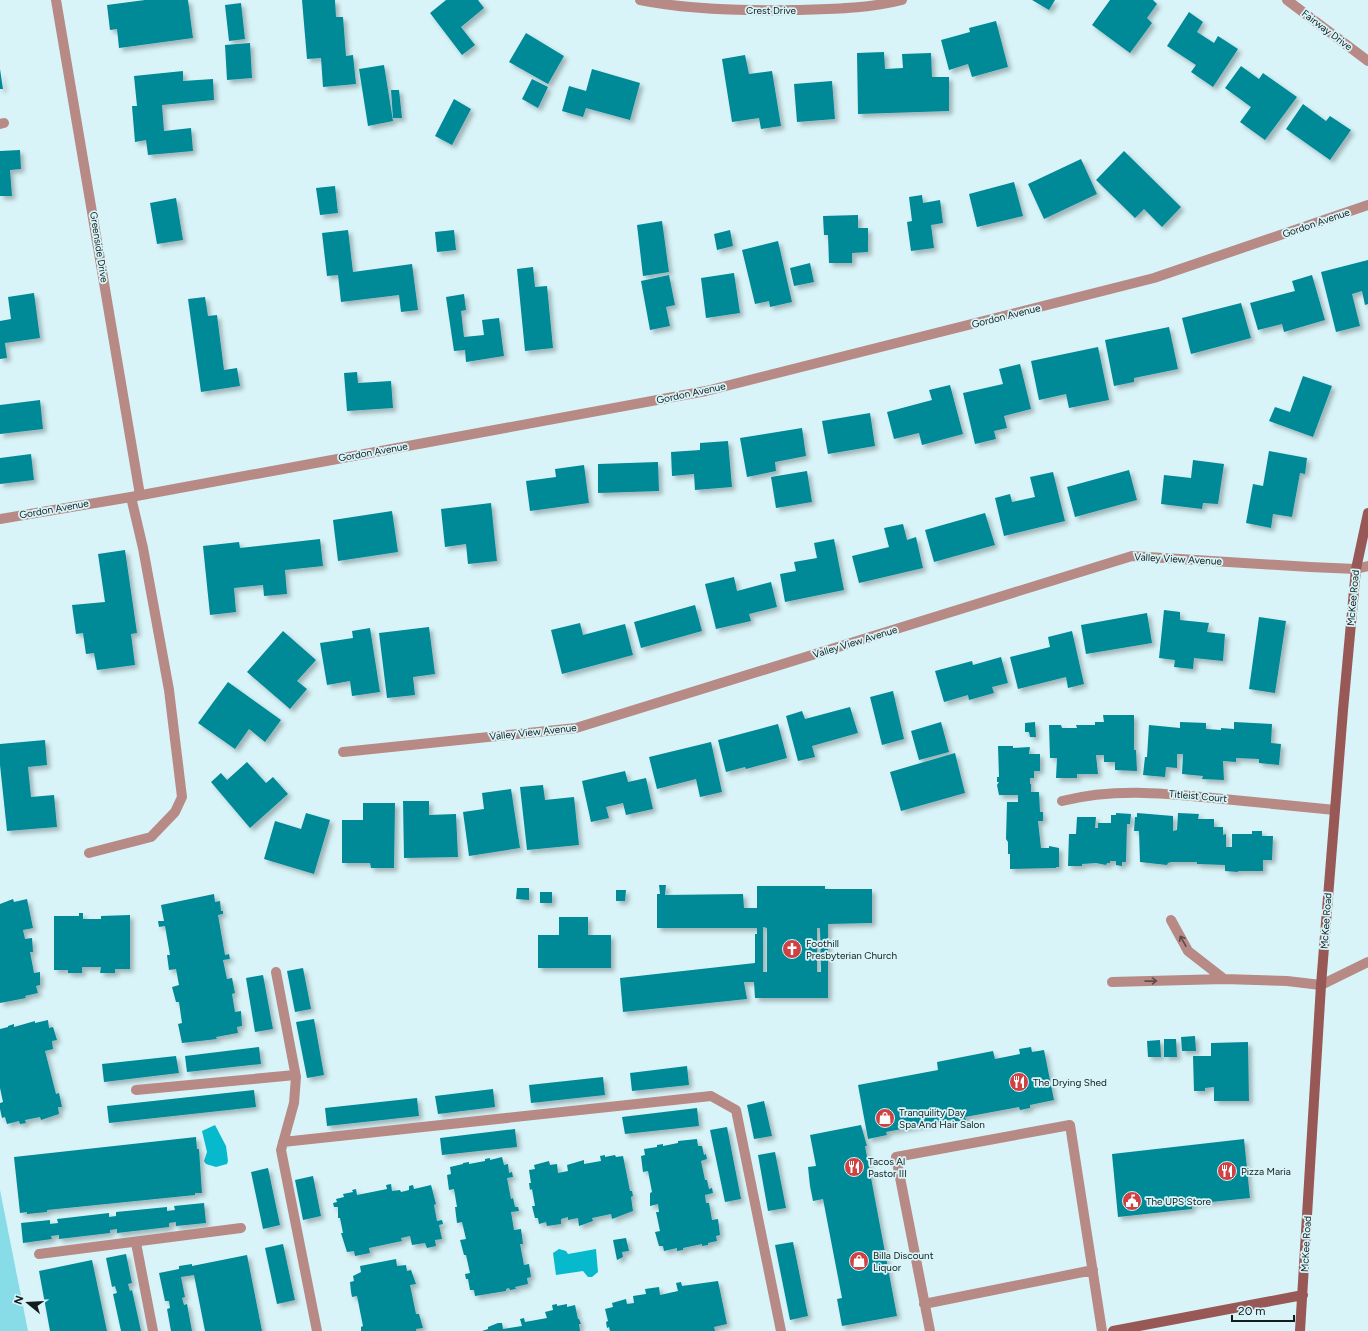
<svg xmlns="http://www.w3.org/2000/svg" width="1368" height="1331" viewBox="0 0 1368 1331" font-family="Figtree,sans-serif">
<defs>
<filter id="shadow"><feDropShadow dx="3.5" dy="3.5" stdDeviation="2" flood-color="#0004"/></filter>
</defs>
<rect width="100%" height="100%" fill="#d8f4f8"/>
<path fill="#88dce8" d="M0,1190L28,1331H0Z"/>
<path fill="#06b9cc" d="M215,1125L226,1146L228,1161L227,1164L216,1167L206,1164L204,1161L207,1152L202,1131Z
M559,1249L566,1251L568,1254L596,1249L598,1272L592,1277H588L583,1271L556,1275L553,1253Z"/>
<path fill="#038997" fill-rule="evenodd" filter="url(#shadow)" d="M145,0H188L193,38L119,48L117,29L110,30L107,5Z
M302,0H335L336,17H343L346,56L353,55L356,84L323,87L321,58L307,59Z
M446,0H478L484,8L461,27L475,45L462,55L430,13Z
M1032,0H1055L1049,10Z
M1110,0H1153L1157,4L1147,18L1152,23L1130,53L1092,25Z
M241,3L245,39L229,41L225,5Z
M1189,12L1203,22L1197,32L1214,43L1218,36L1238,49L1213,87L1191,72L1196,65L1167,46Z
M996,21L1008,67L972,77L968,64L949,70L941,40L970,32L969,28Z
M526,33L564,56L548,84L509,62Z
M250,43L252,78L227,80L225,45Z
M884,52L885,69L903,68L902,54L931,53L932,77H949V111L858,114L857,53Z
M745,55L749,74L772,71L781,126L761,129L759,118L732,122L722,59Z
M384,65L393,121L368,126L359,69Z
M1241,66L1259,79L1263,73L1297,97L1265,140L1240,122L1251,107L1225,88Z
M0,69L3,89H0Z
M592,69L640,83L630,120L586,108L583,117L562,111L569,86L586,91Z
M183,71V81L213,79L214,100L162,105L164,131L191,128L193,151L148,155L146,140L135,142L132,106H137L134,76Z
M532,79L548,87L538,108L522,99Z
M832,81L835,119L797,122L794,84Z
M391,90H399L402,118H393Z
M454,99L471,109L452,145L435,136Z
M1303,104L1326,121L1330,116L1351,130L1330,160L1286,129Z
M20,150L21,169L10,170L12,196H0V151Z
M1124,151L1181,207L1162,227L1144,209L1135,218L1096,180Z
M1081,159L1097,194L1044,219L1028,184Z
M1014,182L1023,216L977,227L969,194Z
M335,186L338,213L320,215L316,188Z
M922,195L923,203L940,200L943,223L931,225L934,248L911,251L907,222L912,221L909,197Z
M176,198L183,240L157,244L150,203Z
M858,215V228H868V252L852,253V263H829L828,235H824L823,216Z
M662,221L669,272L643,276L637,225Z
M348,230L353,272L412,264L418,310L401,312L399,295L341,302L338,275L327,276L322,233Z
M454,230L456,250L437,252L435,232Z
M730,230L733,246L717,250L714,234Z
M778,241L792,302L770,307L769,301L755,304L742,250Z
M1368,260V304L1365,305L1362,291L1352,294L1360,326L1336,332L1321,272Z
M810,263L814,282L794,286L790,268Z
M533,267L535,287L547,286L553,348L525,351L517,269Z
M734,273L740,313L706,318L701,278Z
M669,275L675,305L666,307L670,326L650,330L641,281Z
M1312,275L1325,320L1284,332L1282,324L1258,330L1250,303L1295,291L1292,281Z
M34,293L40,338L5,343L7,358L0,359V321L11,319L8,297Z
M464,294L466,310L461,311L464,337L484,335L482,320L499,318L504,356L466,362L465,350L454,351L446,297Z
M205,297L208,316L217,315L224,370L237,368L240,386L201,392L188,299Z
M1241,303L1251,338L1191,354L1182,318Z
M1169,327L1178,369L1134,378V382L1114,386L1105,340Z
M1098,347L1109,400L1069,408L1066,394L1039,400L1031,361Z
M1020,364L1031,409L1004,416L1007,428L994,431L996,439L975,444L963,393L1003,384L999,369Z
M357,372L358,383L391,381L393,408L347,411L344,373Z
M1303,376L1332,386L1313,437L1269,421L1275,407L1290,412Z
M950,385L963,434L922,445L919,433L894,439L887,412L932,400L929,390Z
M40,400L43,429L0,434V405Z
M870,413L875,446L828,454L822,421Z
M802,428L806,456L775,462L776,471L747,477L740,438Z
M728,441L732,487L695,490L694,474L672,476L671,452L700,450V443Z
M1269,451L1307,458L1305,474L1300,473L1292,517L1273,514L1271,528L1246,523L1253,484L1263,486Z
M31,454L34,480L0,484V458Z
M1193,460L1224,464L1218,504L1203,503L1202,509L1161,504L1164,475L1191,478Z
M658,462L659,491L598,493V464Z
M584,465L589,503L530,511L526,481L556,477L555,469Z
M1129,470L1137,500L1075,517L1067,487Z
M807,471L812,502L776,508L771,477Z
M1053,472L1065,521L1004,536L995,498L1010,494L1012,502L1035,497L1030,477Z
M491,503L497,561L468,564L466,544L445,547L441,509Z
M392,511L398,552L338,561L333,520Z
M985,513L995,545L934,562L925,530Z
M903,524L907,540L916,537L923,568L859,583L852,556L889,547L884,528Z
M320,539L323,566L285,570L287,594L264,596L263,585L234,588L236,612L210,615L203,546L239,542L240,548Z
M834,539L844,590L785,602L780,574L796,571L794,562L817,558L814,543Z
M125,550L137,633L131,634L135,665L97,670L94,653L86,654L83,633L76,634L72,605L105,602L98,554Z
M734,577L737,591L771,582L777,607L749,614L751,621L716,629L705,584Z
M695,605L702,631L641,648L634,622Z
M1164,610L1180,612V620L1209,623L1207,632L1225,634L1223,661L1194,658L1193,669L1174,667L1175,660L1159,658Z
M1147,613L1152,643L1086,654L1081,625Z
M1259,617L1286,621L1275,693L1249,689Z
M580,623L583,635L625,624L633,655L562,674L551,630Z
M429,627L435,674L413,677L415,695L387,698L379,633Z
M370,628L380,692L352,696L350,681L327,685L320,643L353,638L352,631Z
M283,631L316,660L297,681L307,689L290,709L247,672Z
M1072,631L1084,684L1068,688L1066,677L1018,689L1010,657L1050,647L1048,637Z
M1001,657L1008,683L992,687L994,693L969,700L968,695L944,702L935,671L972,661L973,665Z
M228,682L281,720L265,742L249,729L235,749L198,723Z
M893,691L904,739L882,745L870,697Z
M850,707L858,733L812,746L815,757L798,761L786,716L802,711L805,719Z
M1103,715H1134V750H1136L1137,771L1115,770V762H1104V755H1096L1098,774H1077V778H1056L1057,758H1050L1049,725H1061L1062,728H1077L1076,725H1095V722H1104Z
M941,722L949,752L919,760L911,731Z
M1035,722L1036,737H1030L1029,732H1025V723Z
M1180,722L1206,723V729L1221,730V728L1234,729V722L1272,724L1271,743L1281,744L1279,765L1259,763V759L1236,758V762L1223,761L1224,780L1202,779L1203,776L1182,774L1183,754H1177V768L1166,767L1165,777L1143,775L1145,757H1147L1149,725L1180,728Z
M778,724L787,758L746,769L745,767L726,772L718,740Z
M45,740L47,765L28,767L31,797L54,795L57,827L7,831L0,765V744Z
M711,742L722,792L700,797L696,779L657,789L649,757Z
M998,746H1013V748L1030,747L1029,754H1040V771H1034V778H1030V784H1031V792H1039L1040,812H1043V821H1038L1041,848H1049V846L1059,848V867H1056V868L1010,869V854H1008V842L1006,839L1007,802H1018V795H999L997,785L999,782H997V777H999Z
M955,753L965,793L901,811L890,772Z
M247,762L266,783L273,777L288,794L250,828L211,782L221,773L227,780Z
M625,771L628,782L646,778L653,809L626,815L623,803L606,807L609,818L591,822L582,781Z
M543,785L545,800L574,797L579,845L527,850L520,787Z
M511,789L520,848L469,856L463,812L484,809L482,793Z
M403,801H429V815L456,814L458,857L404,858Z
M363,803H395L394,868H371L370,863H342V820H363Z
M306,813L330,820L314,874L264,859L275,821L301,829Z
M1116,813L1131,814L1130,824H1127L1126,862H1122V866L1116,865V861H1110V863H1107L1106,865L1096,863L1082,864V866H1068L1069,834H1076L1077,817H1096L1095,828H1098V823H1111V815H1116Z
M1137,813L1173,816V831L1177,830L1178,813L1199,814L1198,819H1214V827H1223V835L1226,834V847H1232V834H1252V831H1262V836H1273L1272,860H1263V871H1238V872L1225,871V865L1197,864V862H1171L1168,863L1167,865L1140,862L1139,831H1134L1135,817H1137Z
M659,885H666L665,895L743,894L744,908H757V886H825V889H872V923L828,924V998H755L754,982H744L747,999L623,1012L620,978L755,963V934H757V928H657V894H660ZM763,927L767,928V972H763ZM817,928H820L821,972H817Z
M517,888H529V900L516,899Z
M616,890H626L625,901H616Z
M540,892H552V903H540Z
M214,894L215,902L220,901L221,911H223V914L218,915L225,955L229,954L230,959L223,960L227,979L232,978L235,993L232,994L235,1012L241,1011L242,1026L237,1027L238,1033L216,1037L217,1039L182,1043L178,1024L182,1023L179,1002H176L172,987L179,985L176,969L169,970L167,955H170L165,926L159,927L158,921H164L161,905Z
M13,899L14,902L27,899L33,928L23,930L25,939L32,938L33,952H30L34,973L40,972V985L36,986L38,993L25,996L26,998L0,1003V904Z
M79,913H83V919H101V916L130,915V969H115V973H100L101,967H82V973H68V970H54V916H79Z
M559,917H588V935H611V968H538V935H559Z
M303,968L311,1009L295,1012L287,971Z
M263,975L273,1029L255,1032L246,978Z
M314,1019L324,1075L307,1078L296,1022Z
M48,1020L49,1028L53,1027L57,1040L52,1041L53,1049L45,1051L56,1094L59,1093L62,1107H58L59,1114L41,1120L40,1117L25,1120L26,1123L20,1124L19,1121L7,1124L5,1117L2,1118L0,1109V1103L3,1102L0,1088V1029L8,1027V1026L14,1024V1027L35,1021V1023Z
M1195,1036L1196,1051H1182L1181,1037Z
M1164,1039H1176L1177,1057H1164Z
M1160,1040L1161,1057H1148L1147,1041Z
M1248,1042L1249,1101H1214V1087L1205,1088V1091H1194L1193,1056H1211V1043Z
M259,1047L261,1064L187,1072L185,1056Z
M1031,1047L1032,1052L1044,1050L1054,1100L1030,1105V1108L1020,1110L1019,1107L965,1117L966,1120L955,1122L954,1119L886,1132L887,1135L868,1139L858,1085L938,1070L937,1062L993,1051L995,1059L1020,1054L1019,1049Z
M176,1056L179,1073L104,1082L102,1064Z
M687,1066L689,1085L632,1091L630,1073Z
M603,1077L605,1095L531,1103L529,1085Z
M493,1089L495,1107L438,1114L435,1096Z
M254,1090L256,1107L109,1123L107,1106Z
M417,1098L419,1116L327,1126L325,1108Z
M764,1101L772,1136L754,1139L747,1105Z
M697,1108L699,1126L625,1134L622,1117Z
M861,1125L867,1146H865L897,1316L842,1326L837,1299L842,1298L823,1199L813,1201L810,1186L808,1167L816,1166L810,1135Z
M727,1127L741,1199L725,1202L710,1130Z
M515,1129L517,1147L442,1155L440,1138Z
M196,1137L197,1149H199L202,1193H195V1195L47,1210V1212L27,1214V1212L20,1213L14,1157Z
M697,1139L698,1146H702L704,1155L706,1154L707,1159L701,1161L705,1180H707L709,1189L712,1188L713,1193L705,1195L706,1203H709L712,1220L718,1219L720,1235L716,1236L717,1241L708,1243V1245L702,1246V1244L683,1248V1250L677,1251V1248L664,1251L663,1246H659L655,1232L660,1231L656,1212H659L658,1204L650,1206V1193L652,1192L648,1171L643,1172L641,1156L645,1155L644,1149L657,1147V1145L663,1144V1146L678,1143V1141Z
M1244,1139L1250,1198L1192,1204V1209L1118,1217L1112,1154Z
M775,1152L786,1208L768,1211L758,1155Z
M605,1155V1157L615,1155L616,1157L623,1156L630,1191H632L633,1196L631,1197L633,1211L612,1219L611,1214L592,1218L593,1221L579,1226L578,1218L568,1220V1217L561,1219V1224L547,1226L546,1222L539,1224L538,1218H535L532,1206H535L532,1189L530,1190L529,1183H531L529,1170L535,1169L534,1165L549,1161L550,1165L557,1164L558,1173L568,1171L567,1165L584,1160V1164L601,1161L600,1156Z
M502,1157L504,1165L508,1164L509,1173L512,1172L513,1177L507,1178L511,1199L513,1198L515,1207H518L519,1211L511,1212L514,1230L521,1229L523,1244H520L524,1265L529,1264L531,1277L527,1278L528,1284L515,1287L516,1289L510,1290L509,1288L506,1289V1291L475,1296L474,1290H470L468,1279H466L465,1274L470,1273L466,1255H464L460,1240L466,1239L462,1222L457,1223L455,1207H457L454,1189L449,1190L447,1175L451,1174L450,1167L463,1164V1163L469,1162V1164L485,1161V1159L490,1158V1160Z
M268,1168L280,1225L263,1229L251,1172Z
M313,1176L321,1216L303,1220L295,1180Z
M391,1184L392,1191L400,1190L401,1192L409,1190V1186L413,1185L414,1189L431,1185L436,1204L434,1205L437,1221L442,1220L443,1224L439,1225L442,1239L435,1240L436,1246L427,1248L425,1243L412,1245L410,1236L401,1238L402,1241L369,1248L370,1253L355,1256L354,1251L347,1252L341,1233H343L340,1218H338V1207H334L333,1203L337,1202L336,1199L344,1197L343,1194L353,1192L352,1190L356,1189L357,1195L387,1189L386,1185Z
M204,1203L206,1223L176,1226V1222L169,1223V1227L117,1233V1229L110,1230V1233L59,1239V1235L51,1236L52,1239L23,1243L21,1223L50,1220V1224L58,1223L57,1219L109,1213V1217L116,1216V1212L167,1207V1211L175,1210L174,1206Z
M626,1238L629,1251L622,1252L623,1257L617,1260L613,1240Z
M793,1242L808,1316L790,1320L775,1245Z
M283,1244L295,1300L277,1304L265,1248Z
M126,1254L132,1283L128,1284L130,1291L132,1290L141,1331H121L113,1294L117,1293L115,1286L112,1287L106,1258Z
M247,1255L262,1331H205L194,1275L181,1277L185,1297L182,1298L184,1305L187,1304L192,1331H171L167,1309L170,1308L169,1301H165L159,1273L179,1269V1266L192,1264V1266Z
M396,1259L397,1266L406,1265L407,1271L411,1270L416,1284L410,1285L416,1314H419L423,1328L416,1329V1331H361V1327L363,1326L357,1296L352,1297L351,1292L350,1282L354,1281L353,1276L361,1272L360,1266Z
M92,1260L107,1331H50L39,1271Z
M718,1281L727,1324L714,1327L715,1331H610L609,1327L607,1328L606,1322L608,1321L605,1309L613,1307L612,1303L626,1299L627,1304L634,1303L633,1296L646,1294L645,1289L659,1287L660,1295L678,1291L676,1283L681,1282L682,1286Z
M557,1304V1306L567,1304V1307L575,1305L578,1319H579L581,1324H579L580,1331H482L488,1329V1327L498,1323H502L503,1329L522,1326L520,1319L524,1318L525,1322L547,1318L545,1312L553,1310L552,1305Z"/>
<g fill="none" stroke-linecap="round" stroke-linejoin="round">
<path stroke="#b78a86" stroke-width="10" d="M0,124L4,123
M89,853L151,837L175,812L182,797L169,690L143,548L131,497
M276,972L296,1077L294,1103L281,1150L317,1331
M1224,979L1287,981L1321,985
M1112,982L1224,979L1188,951L1171,920
M136,1090L295,1075
M283,1142L711,1096L736,1110L781,1331
M136,1243L153,1331
M39,1254L241,1228
M924,1304L1093,1270
M930,1331L896,1157L1070,1125L1102,1331"/>
<path stroke="#b78a86" stroke-width="10" d="M56,0L140,495
M640,0C690,10 744,11 795,10C831,9 867,9 902,0
M1287,0L1368,61
M0,519L131,497L706,391L1154,278L1368,205
M343,752L576,728L1132,556L1310,567L1356,569L1368,566
M1062,801C1113,788 1162,793 1213,798C1254,802 1295,806 1335,810
M1321,985L1368,962"/>
<path stroke="#985956" stroke-width="10" d="M1113,1331L1303,1295
M1300,1331L1321,985L1343,710L1356,569L1368,513"/>
</g>
<defs><path id="oneway-shaft" d="M-6 0H5M1.5-3L5.5 0L1.5 3" fill="none" stroke-width="1.6" stroke-linecap="round" stroke-linejoin="round"/></defs>
<g stroke="#5d4e4d">
<use href="#oneway-shaft" transform="translate(1183 941) rotate(-119)"/>
<use href="#oneway-shaft" transform="translate(1151 981) rotate(-1)"/>
</g>
<defs>
<g id="church-disc" transform="scale(1)"><circle r="9.5" fill="#d04143" stroke="#d8f4f8"/><path d="M-1.2-6h2.4v3.5h3.3v2.4h-3.3V6h-2.4V-.1h-3.3v-2.4h3.3Z" fill="#fff"/></g>
<g id="restaurant-disc" transform="scale(1)"><circle r="9.5" fill="#d04143" stroke="#d8f4f8"/><path d="M-5-6h1v4h1v-4h1v4h1v-4h1v5L-1.5 .5V6h-2V.5L-5-1ZM5-6V6H3V1.5H1.5Q1.5-4 5-6Z" fill="#fff"/></g>
<g id="shop-disc" transform="scale(1)"><circle r="9.5" fill="#d04143" stroke="#d8f4f8"/><path d="M-5-2.5h2.3a2.7 3.5 0 0 1 5.4 0H5L5.5 6h-11ZM-1.5-2.5h3a1.5 2.3 0 0 0-3 0Z" fill="#fff"/></g>
<g id="civic-disc" transform="scale(1)"><circle r="9.5" fill="#d04143" stroke="#d8f4f8"/><path d="M-.6-6.5H3V-4.5H.6V-3L4-1V1h2V6H-6V1h2V-1L-.6-3ZM-1.2 2.5V6h2.4V2.5Z" fill="#fff"/></g>
</defs>
<g fill-rule="evenodd">
<use href="#church-disc" x="792" y="949"/>
<use href="#restaurant-disc" x="1019" y="1082"/>
<use href="#shop-disc" x="885" y="1118"/>
<use href="#restaurant-disc" x="854" y="1167"/>
<use href="#restaurant-disc" x="1227" y="1171"/>
<use href="#civic-disc" x="1132" y="1201"/>
<use href="#shop-disc" x="859" y="1261"/>
</g>
<g text-anchor="middle" dominant-baseline="central" stroke-width="3.5" stroke-linejoin="round" paint-order="stroke">
<g font-size="10" fill="#131d1e" stroke="#d8f4f8">
<text x="771" y="10">Crest Drive</text>
<text transform="translate(1327 30) rotate(37)">Fairway Drive</text>
<text transform="translate(1316 223) rotate(-19)">Gordon Avenue</text>
<text transform="translate(99 247) rotate(81)">Greenside Drive</text>
<text transform="translate(1006 316) rotate(-14)">Gordon Avenue</text>
<text transform="translate(691 393) rotate(-12)">Gordon Avenue</text>
<text transform="translate(373 452) rotate(-10)">Gordon Avenue</text>
<text transform="translate(54 509) rotate(-10)">Gordon Avenue</text>
<text transform="translate(1178 559) rotate(3)">Valley View Avenue</text>
<text transform="translate(1353 598) rotate(-85)">McKee Road</text>
<text transform="translate(855 642) rotate(-17)">Valley View Avenue</text>
<text transform="translate(533 732) rotate(-6)">Valley View Avenue</text>
<text transform="translate(1198 796) rotate(5)">Titleist Court</text>
<text transform="translate(1326 921) rotate(-86)">McKee Road</text>
<text transform="translate(1306 1244) rotate(-87)">McKee Road</text>
</g>
<g font-size="10" fill="#131d1e" stroke="#d8f4f8" text-anchor="start">
<text x="806" y="943">Foothill<tspan x="806" dy="12">Presbyterian Church</tspan></text>
<text x="1033" y="1082">The Drying Shed</text>
<text x="899" y="1112">Tranquility Day<tspan x="899" dy="12">Spa And Hair Salon</tspan></text>
<text x="868" y="1161">Tacos Al<tspan x="868" dy="12">Pastor III</tspan></text>
<text x="1241" y="1171">Pizza Maria</text>
<text x="1146" y="1201">The UPS Store</text>
<text x="873" y="1255">Billa Discount<tspan x="873" dy="12">Liquor</tspan></text>
</g>
</g>
<g transform="translate(28 1303) rotate(288)" stroke="#d8f4f8" stroke-width="3" paint-order="stroke">
<path d="M0-3L7 15L0 10L-7 15Z" fill="#131d1e"/>
<text y="-6" font-size="11" font-weight="bold" text-anchor="middle" fill="#131d1e">N</text>
</g>
<path d="M1232 1315v6h62v-6" fill="none" stroke="#131d1e" stroke-width="2"/>
<text x="1238" y="1315" font-size="12" fill="#131d1e" stroke="#d8f4f8" stroke-width="3" paint-order="stroke">20 m</text>
</svg>
